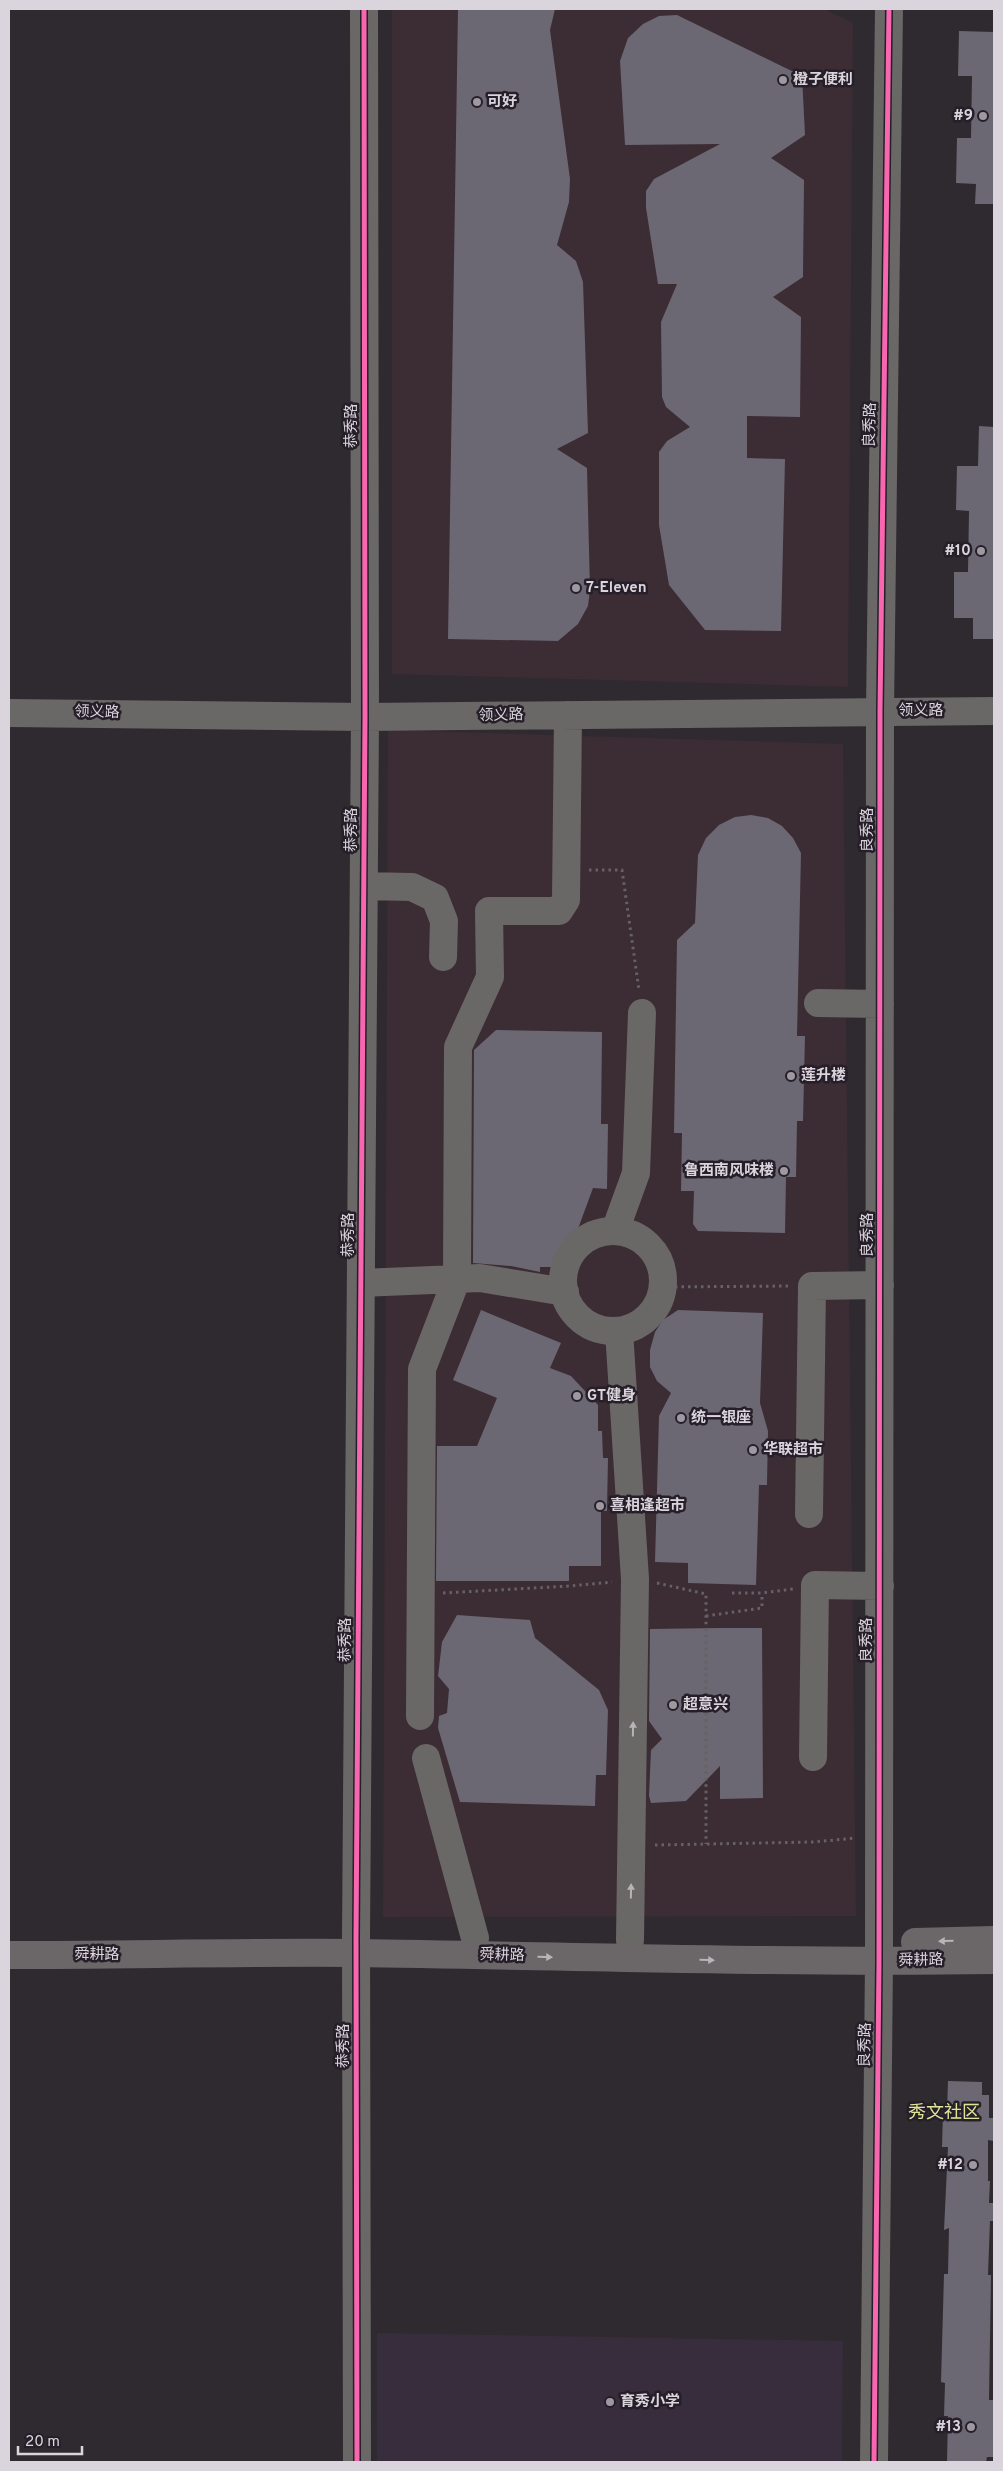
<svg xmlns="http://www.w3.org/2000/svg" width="1003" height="2471" viewBox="0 0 1003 2471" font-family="Overpass,'Noto Sans SC',sans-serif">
<rect width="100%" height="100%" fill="#2f2a30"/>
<path fill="#3c2c34" d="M392,9H824L853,23L848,687L392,674Z
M388,730L843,744L856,1916L383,1917Z"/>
<path fill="#372d3c" d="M377,2333L843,2341L842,2462H377Z"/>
<path fill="#6b6873" d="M458,9H555L550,30L570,179L569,202L557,245L576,261L583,282L588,433L557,449L587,468L590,590L588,606L578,624L558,641L448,639Z
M677,15L802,76L805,135L771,158L804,180L803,277L773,297L801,317L800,417L747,416V458L785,459L781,631L705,630L669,585L659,525V452L667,441L690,427L666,407L662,397L661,322L677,284H658L646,208V191L654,179L720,144L625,145L620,61L628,38L643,24L659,16Z
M959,31L994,32V204H975L976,184L956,183L957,138H971L972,76H958Z
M979,426L994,427V639H973V618H954V572H968L969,511L956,510L957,466H978Z
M751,815L768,818L782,826L793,838L801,853L797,1036H805L803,1121H797L796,1177H786L785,1233L698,1231L693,1224L694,1191H681L682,1133H674L677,940L695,923L698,855L706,838L719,825L735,817Z
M496,1030L602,1032L601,1124H608L607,1189L593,1188L564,1267H540V1272L511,1266L473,1263L474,1050Z
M481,1310L561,1343L550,1368L571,1376L598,1405V1431H602L603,1458H608L607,1511H601V1566H569V1581H436L437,1446H477L497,1398L453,1380Z
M678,1310L763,1313L760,1403L768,1431L767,1485H759L756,1585L688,1583V1563L655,1562L659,1416L671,1393L657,1381L650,1367V1350L655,1332L663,1320Z
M457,1615L530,1620L535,1638L599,1690L608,1710L606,1775H596L595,1806L460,1802L438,1728L439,1716L447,1713L449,1689L438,1676L442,1642Z
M719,1628H762L763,1798L720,1799V1766L686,1801L651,1803L649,1796L651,1750L662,1739L649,1721L650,1629Z
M948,2081L982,2082V2095H989V2118H994V2141L988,2140V2181H990L989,2203H994V2221H990L988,2275H991L989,2400H994V2457H987L986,2462H947L948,2416H944L945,2383L941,2382L944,2274H948L949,2228L944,2230L948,2147H942L943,2111H947Z"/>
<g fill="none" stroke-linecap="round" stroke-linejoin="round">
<path stroke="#656265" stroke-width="3" stroke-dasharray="2.5 4" stroke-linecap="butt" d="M589,870H622L639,990
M662,1287L789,1286
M657,1583L706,1594V1844
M443,1593L570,1586L612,1582
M732,1593H762L793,1589
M706,1616L762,1608V1593
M655,1845L813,1842L856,1838"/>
<path stroke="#6a6767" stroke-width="28" d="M9,713L365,717L994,711
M364,886L412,887L435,898L444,921L443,957
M818,1003L880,1004
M615,1231L636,1173L642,1013
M563 1281a50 50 0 1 1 100 0a50 50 0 1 1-100 0Z
M361,1283L480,1278L565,1292
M619,1331L635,1579L630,1940
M809,1514L812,1286L880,1285
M420,1716L422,1369L457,1278L458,1047L490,977L489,911H559L566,900L568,715
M813,1757L815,1585L880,1586
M426,1758L475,1938
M357,2462L356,1937L365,717L364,9
M874,2462L879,1961L880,711L889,9"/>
<path stroke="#6b6769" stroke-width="28" d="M915,1942L994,1940
M9,1955C124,1955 240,1952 355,1953C568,1956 781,1963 994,1960"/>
<g stroke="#261e29" stroke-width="8">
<path id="cycleway" d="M357,2462L356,1937L365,717L364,9
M874,2462L879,1961L880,711L889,9"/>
</g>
<use href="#cycleway" stroke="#f766af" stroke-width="5"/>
</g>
<defs><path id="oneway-solid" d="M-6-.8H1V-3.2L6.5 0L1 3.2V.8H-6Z" transform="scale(1.25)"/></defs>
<g fill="#b8b3b9">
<use href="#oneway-solid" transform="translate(633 1729) rotate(-89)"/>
<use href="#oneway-solid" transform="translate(631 1891) rotate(-89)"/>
</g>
<g fill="#b9b3ba">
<use href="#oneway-solid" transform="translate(946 1941) rotate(179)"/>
<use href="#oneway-solid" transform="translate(545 1957) rotate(1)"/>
<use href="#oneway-solid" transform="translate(707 1960) rotate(1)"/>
</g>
<g fill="#9e98a0" stroke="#261e29" stroke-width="2">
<circle cx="783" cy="80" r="5"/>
<circle cx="477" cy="102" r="5"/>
<circle cx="983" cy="116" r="5"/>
<circle cx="981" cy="551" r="5"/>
<circle cx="576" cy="588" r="5"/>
<circle cx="791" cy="1076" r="5"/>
<circle cx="784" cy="1171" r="5"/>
<circle cx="577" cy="1396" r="5"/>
<circle cx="681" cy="1418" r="5"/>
<circle cx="753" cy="1450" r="5"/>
<circle cx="600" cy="1506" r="5"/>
<circle cx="673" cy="1705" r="5"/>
<circle cx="973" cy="2165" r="5"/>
<circle cx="610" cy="2402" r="5"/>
<circle cx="971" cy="2427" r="5"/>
</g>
<g text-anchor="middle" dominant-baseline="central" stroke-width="5" stroke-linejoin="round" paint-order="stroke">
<g font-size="15" font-weight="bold" fill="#dad4dc" stroke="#261e29" text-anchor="start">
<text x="793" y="80">橙子便利</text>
<text x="487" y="102">可好</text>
<text x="973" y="116" text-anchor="end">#9</text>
<text x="971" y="551" text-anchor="end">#10</text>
<text x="586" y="588">7-Eleven</text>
<text x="801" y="1076">莲升楼</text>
<text x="774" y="1171" text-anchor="end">鲁西南风味楼</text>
<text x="587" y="1396">GT健身</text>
<text x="691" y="1418">统一银座</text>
<text x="763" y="1450">华联超市</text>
<text x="610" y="1506">喜相逢超市</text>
<text x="683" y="1705">超意兴</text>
<text x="963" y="2165" text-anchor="end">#12</text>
<text x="620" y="2402">育秀小学</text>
<text x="961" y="2427" text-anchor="end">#13</text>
</g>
<g font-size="15" fill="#dad4dc" stroke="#261e29">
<text transform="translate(871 425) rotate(-89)">良秀路</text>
<text transform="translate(352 426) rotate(-90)">恭秀路</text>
<text x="921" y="711">领义路</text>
<text transform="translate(97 713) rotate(1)">领义路</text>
<text transform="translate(501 716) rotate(-1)">领义路</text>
<text transform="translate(352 830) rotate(-90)">恭秀路</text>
<text transform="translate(868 830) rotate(-90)">良秀路</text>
<text transform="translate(349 1235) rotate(-90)">恭秀路</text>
<text transform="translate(868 1235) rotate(-90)">良秀路</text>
<text transform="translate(346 1640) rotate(-90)">恭秀路</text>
<text transform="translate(867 1640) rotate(-90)">良秀路</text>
<text x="97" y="1955">舜耕路</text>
<text transform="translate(502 1956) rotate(1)">舜耕路</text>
<text transform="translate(921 1961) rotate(-1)">舜耕路</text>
<text transform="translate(866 2045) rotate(-89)">良秀路</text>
<text transform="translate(344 2046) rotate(-90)">恭秀路</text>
</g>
<g font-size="18" fill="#dee496" stroke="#261e29">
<text x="944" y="2113">秀文社区</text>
</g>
</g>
<rect width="1003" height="2471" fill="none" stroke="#dad4dc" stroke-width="20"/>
<path d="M18 2446v8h64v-8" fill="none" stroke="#dad4dc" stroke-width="2.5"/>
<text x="25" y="2446" font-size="15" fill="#dad4dc" stroke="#261e29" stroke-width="4" paint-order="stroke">20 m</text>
</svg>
